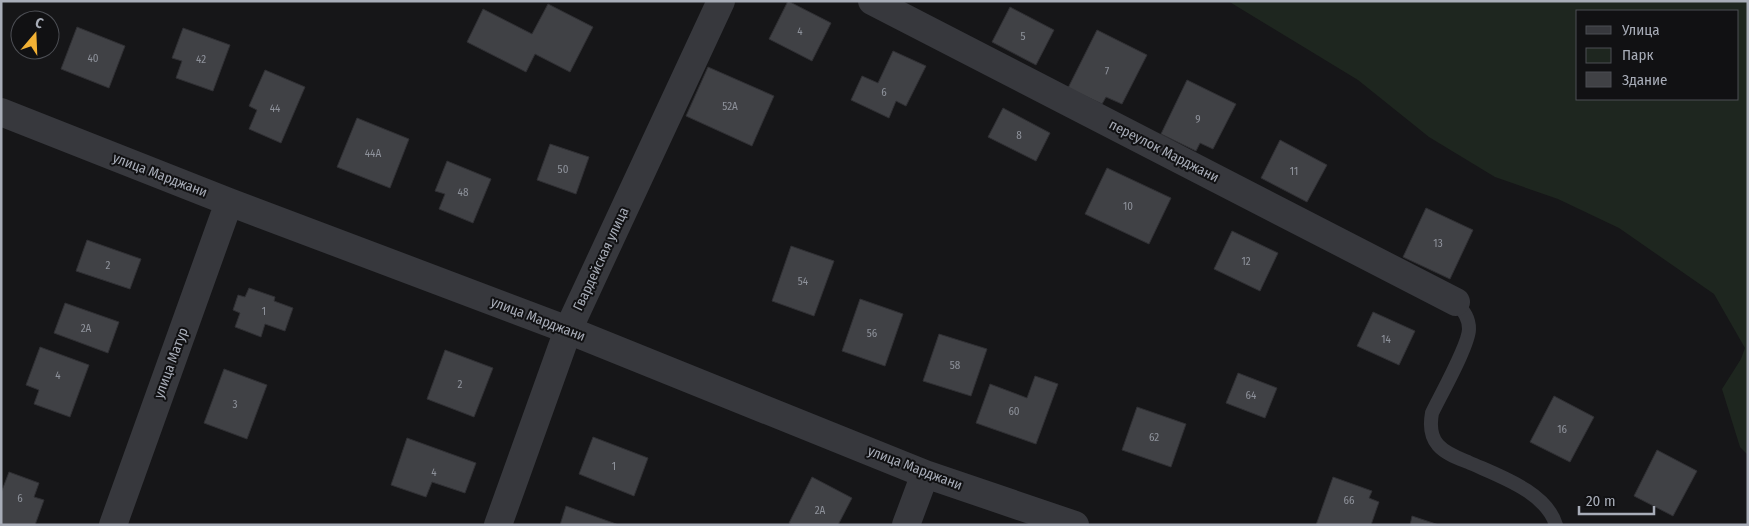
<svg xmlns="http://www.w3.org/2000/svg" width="1749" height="526" viewBox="0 0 1749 526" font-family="'Fira Sans Condensed',sans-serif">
<rect width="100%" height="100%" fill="#161618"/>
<path fill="#1e261f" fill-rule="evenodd" d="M1228,1H1748V455L1740,447L1722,389L1741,359L1745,348L1714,294L1619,228L1558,199L1495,177L1429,137L1358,80ZM1578,11H1738V99H1578Z"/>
<path fill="#404145" stroke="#303034" d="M788,1L831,23L812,61L769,39Z
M548,4L593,27L570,72L535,54L526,72L467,42L483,9L532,34Z
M1010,7L1054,30L1036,65L992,42Z
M77,27L125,46L109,88L61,69Z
M183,28L230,45L213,91L176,78L182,61L172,58Z
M1097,30L1147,55L1122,104L1106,97L1102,104L1068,88Z
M893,51L926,66L906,106L896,101L889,118L851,100L862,76L878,83Z
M708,67L774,96L752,146L686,116Z
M265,70L305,87L281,143L249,129L257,110L249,106Z
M1187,80L1236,104L1213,149L1200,143L1196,151L1161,134Z
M1003,108L1050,133L1036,161L988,137Z
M357,118L409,139L390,188L337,167Z
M1280,140L1327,165L1307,202L1261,178Z
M550,144L589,157L576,194L537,180Z
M447,161L491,179L473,223L439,209L445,194L435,191Z
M1107,168L1171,198L1149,244L1085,214Z
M1426,208L1473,230L1450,279L1403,257Z
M1232,231L1278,253L1260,291L1214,269Z
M87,240L141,259L130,289L76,271Z
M791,246L834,261L814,316L772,301Z
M249,288L275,297L274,301L293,308L285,331L265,324L261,337L235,327L240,313L233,310L238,295L245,297Z
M860,299L903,314L885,366L842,351Z
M65,303L119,322L108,353L54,333Z
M1373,312L1415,331L1399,365L1357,346Z
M939,334L987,349L971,396L923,381Z
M40,347L89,365L70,417L34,404L39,390L26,385Z
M445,350L493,368L474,417L427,399Z
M224,369L267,385L247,439L204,423Z
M1238,373L1277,388L1265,418L1226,403Z
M1035,376L1058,384L1036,444L976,423L990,384L1027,398Z
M1554,396L1594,417L1570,462L1530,442Z
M1137,407L1186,424L1171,467L1122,450Z
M593,437L648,458L634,496L579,474Z
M407,438L476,463L465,493L432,482L426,497L391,485Z
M1657,450L1697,471L1673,516L1634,496Z
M9,472L39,483L34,497L44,500L35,525H1V493Z
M812,477L852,498L838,525H792L789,523Z
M1333,477L1372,491L1369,498L1379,502L1371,525H1316Z
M566,506L619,525H560Z
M1412,516L1439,525H1410Z"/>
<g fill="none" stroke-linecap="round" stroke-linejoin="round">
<path stroke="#37383d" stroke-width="14" d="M1456,302C1463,311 1469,317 1469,329C1469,345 1440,396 1432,413C1430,424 1430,436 1438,445C1446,454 1458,458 1468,462C1496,475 1546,491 1556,525"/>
<path stroke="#37383d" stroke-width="28" d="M872,1L1456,302
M1,112L229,202L568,330L925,474L1075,525
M113,525L229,202
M498,525L568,330L721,1
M906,525L925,474"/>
</g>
<g text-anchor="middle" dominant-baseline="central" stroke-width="4" stroke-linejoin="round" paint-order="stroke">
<g font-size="11" fill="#8e929b">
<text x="800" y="31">4</text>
<text x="1023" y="36">5</text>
<text x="93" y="58">40</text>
<text x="201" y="59">42</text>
<text x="1107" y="71">7</text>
<text x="884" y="92">6</text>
<text x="730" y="106">52А</text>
<text x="275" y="108">44</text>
<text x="1198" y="119">9</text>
<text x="1019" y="135">8</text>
<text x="373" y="153">44А</text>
<text x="563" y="169">50</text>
<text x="1294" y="171">11</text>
<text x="463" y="192">48</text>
<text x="1128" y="206">10</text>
<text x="1438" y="243">13</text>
<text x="1246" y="261">12</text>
<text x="108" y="265">2</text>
<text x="803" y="281">54</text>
<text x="264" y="311">1</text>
<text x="86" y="328">2А</text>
<text x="872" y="333">56</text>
<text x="1386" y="339">14</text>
<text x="955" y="365">58</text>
<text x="58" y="375">4</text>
<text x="460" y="384">2</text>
<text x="1251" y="395">64</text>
<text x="235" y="404">3</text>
<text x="1014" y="411">60</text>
<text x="1562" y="429">16</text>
<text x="1154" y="437">62</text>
<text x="614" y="466">1</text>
<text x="434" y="472">4</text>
<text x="20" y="498">6</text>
<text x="1349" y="500">66</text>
<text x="820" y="510">2А</text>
</g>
<g font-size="14" fill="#a8adb8" stroke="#111113">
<text transform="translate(1164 151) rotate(27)">переулок Марджани</text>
<text transform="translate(160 175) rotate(21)">улица Марджани</text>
<text transform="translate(601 259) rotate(-65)">Гвардейская улица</text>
<text transform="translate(538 319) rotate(21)">улица Марджани</text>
<text transform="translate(171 363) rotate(-70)">улица Матур</text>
<text transform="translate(915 468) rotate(21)">улица Марджани</text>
</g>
</g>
<rect width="1749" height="526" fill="none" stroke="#a8adb8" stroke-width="5"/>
<rect x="1576" y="10" width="162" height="90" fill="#111113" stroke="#4d4f55"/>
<rect x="1586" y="26" width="25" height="8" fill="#37383d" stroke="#4d4f55"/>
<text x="1622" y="35" font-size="15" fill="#a8adb8">Улица</text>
<rect x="1586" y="48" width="25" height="15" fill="#1e261f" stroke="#4d4f55"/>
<text x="1622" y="60" font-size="15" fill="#a8adb8">Парк</text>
<rect x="1586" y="72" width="25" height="15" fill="#404145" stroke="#4d4f55"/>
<text x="1622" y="85" font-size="15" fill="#a8adb8">Здание</text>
<g transform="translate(35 35) rotate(19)"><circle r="24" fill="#111113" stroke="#4d4f55"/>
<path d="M0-4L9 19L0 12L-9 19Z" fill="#f2b134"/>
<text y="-8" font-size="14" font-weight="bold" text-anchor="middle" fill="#a8adb8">С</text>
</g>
<path d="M1579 506v8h75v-8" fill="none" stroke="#a8adb8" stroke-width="2.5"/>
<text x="1586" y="506" font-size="15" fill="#a8adb8" stroke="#111113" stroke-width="4" paint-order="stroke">20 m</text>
</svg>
